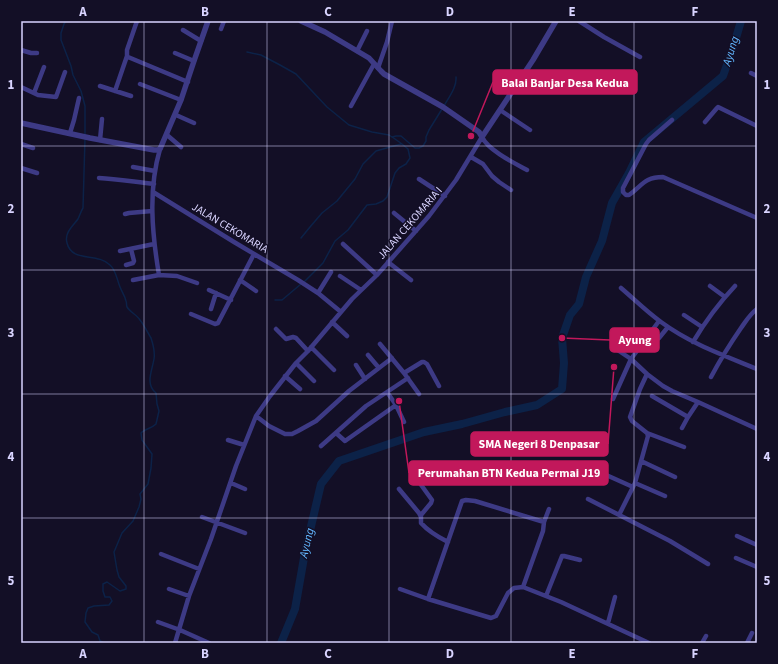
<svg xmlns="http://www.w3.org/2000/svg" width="778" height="664" viewBox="0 0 778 664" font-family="'Source Sans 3',sans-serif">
<rect width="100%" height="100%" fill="#130f26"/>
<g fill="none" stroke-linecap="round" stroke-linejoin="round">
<path stroke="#0c2248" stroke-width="1.5" d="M66,21L64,24L61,33V40L71,66L73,75L81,91L85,106V134
M247,52L261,55L280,65L296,74L327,107L349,125L372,132L389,135L395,139L402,144L408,149L410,158L406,164L399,168L395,173L387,197L383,201L376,204L367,205L348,230L335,241L323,263L304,282
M444,106C449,97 457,87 456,77
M392,137L396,136H401L415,148H419L423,146L426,141V137L429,130L442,109
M85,138L83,208C81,211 80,215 78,219C73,226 64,233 67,243C72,263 97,252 110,265C116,270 117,280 120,287C122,292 125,296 126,301C127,303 126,305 127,307C130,312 137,315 140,320C144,325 148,333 151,338C153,344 155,353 154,359C152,371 145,384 156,393L157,404L159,411L156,424C152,428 145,429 141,433L142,440L152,454L151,468L148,484L140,494L141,499L139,507L133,521L122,533L114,552L117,570L119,577L126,586V589L120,591L107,582L103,584V591L105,597H110L112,601L109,605L94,606L88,608L86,613L85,622L92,632L98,635L100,641L105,643
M301,238L310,227L322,213L337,201L355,179L363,164L376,151L401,144
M275,300H282L301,284"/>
<path stroke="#0c2248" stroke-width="8" d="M281,643L295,609L305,552L321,484L339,461L424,432L462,424L505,412L537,405L562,389L564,363L562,338L570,315L579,304L586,277L602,241L612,203L629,173L644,142L723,76L733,48L741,21"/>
<path stroke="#3d3a85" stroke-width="4.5" d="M137,21L127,50V56L128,57L188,82
M579,21L604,37L640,57
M221,29L224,21
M183,30L201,41
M21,50L31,53H37
M357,51L367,31
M175,53L194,61
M378,68L387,42L392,21
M751,73L757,76
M140,84L181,100
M100,86L131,96
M21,87L38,95L56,97L65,72
M115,91L127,56
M34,93L44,67
M351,106L374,64
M500,110L530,130
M176,115L194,123
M672,120L649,140L646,144L623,188V192L626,195H629C642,186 644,177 663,177L757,218
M705,122L717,108L718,107L757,126
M70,133L74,120L79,98
M167,135L181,147
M100,140L102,119
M21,144L33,148
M471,157L483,164L492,176L499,182L511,190
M133,167L155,171
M21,168L37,173
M99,178C117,179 135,182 154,184
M419,179L445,196
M153,192L234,242L298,280L318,293L341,312
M394,213L416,231
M125,214L129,213L152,211
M343,244L377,275
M120,251L154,244
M388,262L411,280
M126,265L133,263L134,261L131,249
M159,275C152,233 148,190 160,149
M340,276L361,290
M133,280L159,275L177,276L197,283
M240,280L256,291
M710,286L725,297
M621,288C634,299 647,312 661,322C691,344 723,355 757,369
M209,290L231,300
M318,293L331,272
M211,309L216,293
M191,314L215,324L218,323L254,254
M684,315L702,327
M332,322L347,336
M276,329L286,339L293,337L296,338L308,351
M659,338L668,327
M693,342C705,322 719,303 735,286
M380,344L404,373L419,394
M311,347L334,370
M368,355L379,368
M296,363L314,381
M356,365L365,379
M404,373L422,362H424L427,364L439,386
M647,374L631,359L659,321
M285,376L300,389
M711,377C720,360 730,344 741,328C746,321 750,314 757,309
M387,392L396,405L404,422
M652,396L688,417
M613,399L631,359L619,351
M256,416L269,426L285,434H292L298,431L316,421L349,391L392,358
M682,428L688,417L698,402
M336,433L345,441L396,405
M647,433L684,447
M228,440L244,445
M321,446L366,406L408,378
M641,461L675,477
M604,474L633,487
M419,482L432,500L431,503L421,515
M231,483L245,489
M635,483L665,496
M399,489L419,513L421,517V523C429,532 438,537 448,542
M588,499L670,541L708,564
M619,515L635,483L648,436L647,433L632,421L630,417L640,389L647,374L663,386L672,391L698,402L757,429
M202,517L245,533
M544,522L549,509
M737,536L757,545
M161,554L199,569
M736,558L757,567
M169,589L189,596
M400,589L428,599L491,618L496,616L508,593L514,588L523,587L561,602L649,643
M546,596L562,556H564L580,560
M428,599L462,501L466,500L475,501L544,522L543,531L523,587
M158,622L180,630L209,643
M608,623L615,597
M175,643L189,596L211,539L236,466L256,416L270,396L296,363L308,351L352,299L377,275L429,216L456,180L482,137C488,150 514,163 527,170
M702,643L706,636
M747,643L752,633"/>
<path stroke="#3d3a85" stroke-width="5.5" d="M301,21L325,32L369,58L381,71L384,74L443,107L479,132L482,137L533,60L556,21
M21,123L90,138L154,150H157L160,149L181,100L194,61L208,21"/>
</g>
<path fill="none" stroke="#d9d4ff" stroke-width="1" stroke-opacity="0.55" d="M144,21V643M267,21V643M389,21V643M511,21V643M634,21V643M21,146H757M21,270H757M21,394H757M21,518H757"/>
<g text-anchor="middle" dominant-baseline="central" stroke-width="3" stroke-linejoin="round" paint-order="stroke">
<g font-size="11" fill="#d9d4ff" stroke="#130f26">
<text transform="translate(410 223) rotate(-49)">JALAN CEKOMARIA I</text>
<text transform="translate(230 228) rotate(31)">JALAN CEKOMARIA</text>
</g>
<g font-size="12" font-style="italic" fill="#62b6ff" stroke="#130f26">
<text transform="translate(731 51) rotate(-73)">Ayung</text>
<text transform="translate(307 543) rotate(-77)">Ayung</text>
</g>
</g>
<path fill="none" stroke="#c2185b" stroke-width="1.5" d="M471 136L493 82M562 338L610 340M614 367L608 444M399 401L409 473"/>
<g fill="#c2185b" stroke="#130f26" stroke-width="1.5">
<circle cx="471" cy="136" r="4"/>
<circle cx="562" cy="338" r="4"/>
<circle cx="614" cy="367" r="4"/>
<circle cx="399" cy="401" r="4"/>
</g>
<g fill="#c2185b" stroke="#c2185b" stroke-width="1.5">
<rect x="493" y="70" width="144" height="24" rx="4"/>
<rect x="610" y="328" width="49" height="24" rx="4"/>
<rect x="471" y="432" width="137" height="24" rx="4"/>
<rect x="409" y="461" width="199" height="24" rx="4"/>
</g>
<g font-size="12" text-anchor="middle" font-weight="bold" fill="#fff">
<text x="565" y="87">Balai Banjar Desa Kedua</text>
<text x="635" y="344">Ayung</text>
<text x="539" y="448">SMA Negeri 8 Denpasar</text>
<text x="509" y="477">Perumahan BTN Kedua Permai J19</text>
</g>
<rect width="778" height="664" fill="none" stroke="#130f26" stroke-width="44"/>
<rect x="22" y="22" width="734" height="620" fill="none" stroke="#d9d4ff" stroke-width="1.5"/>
<g font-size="13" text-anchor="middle" font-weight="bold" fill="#d9d4ff">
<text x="83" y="16">A</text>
<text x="205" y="16">B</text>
<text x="328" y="16">C</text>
<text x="450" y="16">D</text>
<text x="572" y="16">E</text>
<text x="695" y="16">F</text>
<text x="11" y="89">1</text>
<text x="767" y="89">1</text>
<text x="11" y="213">2</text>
<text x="767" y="213">2</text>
<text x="11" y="337">3</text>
<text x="767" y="337">3</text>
<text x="11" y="461">4</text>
<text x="767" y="461">4</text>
<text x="11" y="585">5</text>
<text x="767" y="585">5</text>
<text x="83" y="658">A</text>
<text x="205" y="658">B</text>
<text x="328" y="658">C</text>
<text x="450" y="658">D</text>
<text x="572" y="658">E</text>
<text x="695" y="658">F</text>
</g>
</svg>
